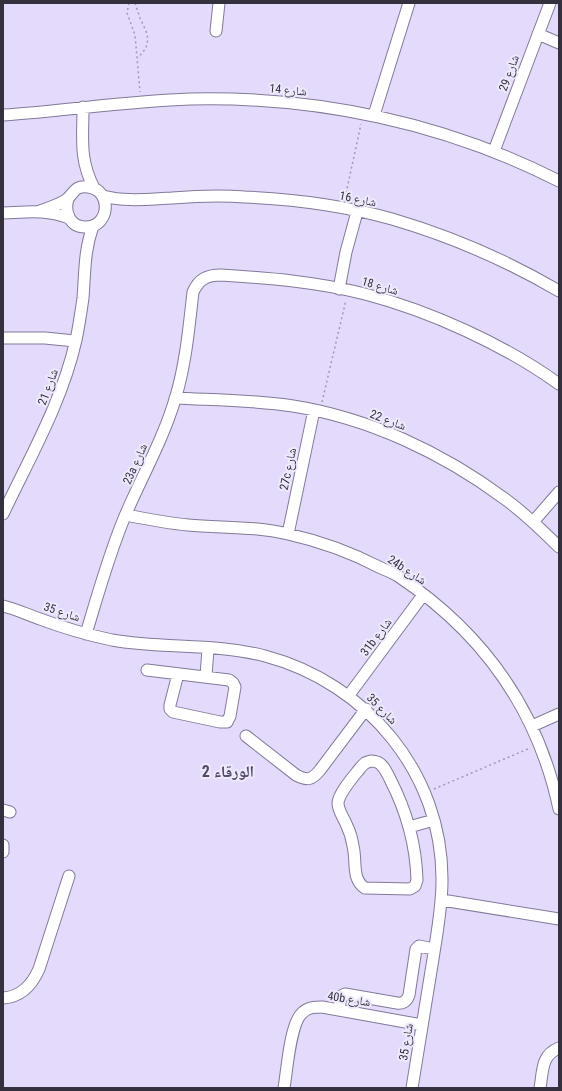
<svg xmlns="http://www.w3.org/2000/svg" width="562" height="1091" viewBox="0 0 562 1091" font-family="'Roboto Condensed','Noto Naskh Arabic',sans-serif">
<rect width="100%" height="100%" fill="#e4dafb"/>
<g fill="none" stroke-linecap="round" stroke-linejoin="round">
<g stroke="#837998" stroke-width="13">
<path id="minor" d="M216,31L219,3
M538,34L559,43
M83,107C83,139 79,159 94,188
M3,115C66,111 127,101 190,99C317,96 445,123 559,181
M374,115L409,3
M494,151L550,3
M103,196C126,202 148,199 172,198C196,196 221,195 245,197C292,199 346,206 392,219C450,236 506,260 559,291
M40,211C49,208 58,205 66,200C74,194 74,185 88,187C113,190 110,228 85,227C70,227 64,212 68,199
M3,213C28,212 45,209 69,218
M339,289L346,252L357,212
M3,338H45L75,341
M175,398C215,400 254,400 293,406C369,418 443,453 505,499C524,513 542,530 559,547
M3,514C30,457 62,402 76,340C79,326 81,312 83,298C85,273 84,251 93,226
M126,515C146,519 167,523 188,525C222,528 255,526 288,534C319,541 350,552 379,567C385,570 392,572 398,576C482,632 538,710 559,809
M533,522L559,492
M288,534L314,410
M3,606C16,609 28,615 40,619C64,628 88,635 112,640C163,649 215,643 265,656C367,683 443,774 442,881C442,907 437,933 433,959C426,1002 419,1045 412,1088
M86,634C98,594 109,554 125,516C142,476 164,438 176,396C186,362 189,327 193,292C199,279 207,275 221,275C269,278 318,282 365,294C430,311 505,345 559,384
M147,670L229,680L233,683L235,687L230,716L227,722H220L173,712L170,709V705L178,674
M206,676L208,649
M349,695L423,595
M532,726L559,714
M246,736L296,775C307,781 312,780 320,770L366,709
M371,761C373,761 375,761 377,762C383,764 387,773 390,779C406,810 416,845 417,880L415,886L410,889L365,888C351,879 357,861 353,846C352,839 350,832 347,826C344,818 338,811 338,803C339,792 355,775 361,767L365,763Z
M3,810L10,812
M409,827L434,820
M3,845V852
M442,900L559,919
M3,998C21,997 32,985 39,969L69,876
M339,1010L341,996L345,994L397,1003C403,1004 407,1001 409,995L416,949L419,946L434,949
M284,1088C287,1071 290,1024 302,1013C308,1007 315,1007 322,1007L422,1025
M540,1088C543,1071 541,1055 559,1048"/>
</g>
<path stroke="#a199b3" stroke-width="1.5" stroke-dasharray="2 3" stroke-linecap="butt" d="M129,3L127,13L135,35L140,92
M135,3L140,18L146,31L148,39L146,48L138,58
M345,198L361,124
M322,402L346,300
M434,789L530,748"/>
<use href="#minor" stroke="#fff" stroke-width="11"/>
</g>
<g text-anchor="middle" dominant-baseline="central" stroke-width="4" stroke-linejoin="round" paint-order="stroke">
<g font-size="12" fill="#34303d" stroke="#efe9fe">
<text transform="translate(509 73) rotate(-70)">شارع 29</text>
<text transform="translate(288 90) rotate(5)">شارع 14</text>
<text transform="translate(358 199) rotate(11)">شارع 16</text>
<text transform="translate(380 286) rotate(16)">شارع 18</text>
<text transform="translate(48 387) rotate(-70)">شارع 21</text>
<text transform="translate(388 420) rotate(21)">شارع 22</text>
<text transform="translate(135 464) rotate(-66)">23a شارع</text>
<text transform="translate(288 469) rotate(-78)">27c شارع</text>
<text transform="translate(407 570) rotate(33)">24b شارع</text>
<text transform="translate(62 612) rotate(18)">شارع 35</text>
<text transform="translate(376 637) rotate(-53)">31b شارع</text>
<text transform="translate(382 709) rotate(45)">شارع 35</text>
<text transform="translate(349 999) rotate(9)">40b شارع</text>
<text transform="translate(406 1042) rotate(-81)">شارع 35</text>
</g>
<g font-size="16" font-weight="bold" fill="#534a66" stroke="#efe9fe">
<text x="228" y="771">الورقاء 2</text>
</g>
</g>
<rect width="562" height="1091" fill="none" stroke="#34303d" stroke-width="8"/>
</svg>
